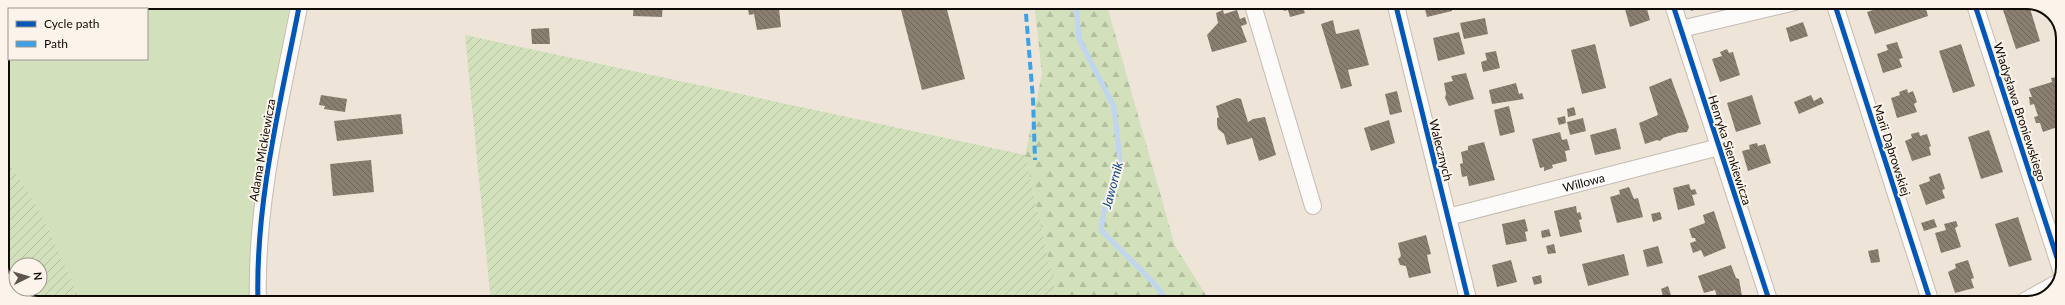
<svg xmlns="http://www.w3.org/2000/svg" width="2065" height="305" viewBox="0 0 2065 305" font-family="Lato,sans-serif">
<defs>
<pattern id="forest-firs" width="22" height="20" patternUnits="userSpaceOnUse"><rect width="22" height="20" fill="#d2e1bc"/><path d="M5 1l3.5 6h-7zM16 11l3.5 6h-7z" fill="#b3c0a0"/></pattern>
<pattern id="garden-furrows" width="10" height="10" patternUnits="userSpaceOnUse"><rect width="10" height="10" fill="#d2e1bc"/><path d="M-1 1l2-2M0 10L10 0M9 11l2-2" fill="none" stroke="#b3c0a0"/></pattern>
<pattern id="building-back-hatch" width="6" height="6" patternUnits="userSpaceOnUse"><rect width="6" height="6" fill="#897e6f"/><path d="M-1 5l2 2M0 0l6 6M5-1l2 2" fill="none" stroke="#6f6559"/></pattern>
</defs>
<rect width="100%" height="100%" fill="#efe4d8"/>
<path fill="#d2e1bc" d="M55,2H290L256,195L249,303H82L41,213L2,152V80L16,59H147V9H50Z"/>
<path fill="url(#forest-firs)" d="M1034,2H1106L1175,246L1211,303H1058L1025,155L1042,74Z"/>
<path fill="url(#garden-furrows)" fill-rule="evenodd" d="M38,2H55L50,9H21Z
M9,21V59H16L2,80V38Z
M465,35L1025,155L1058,303H491Z
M2,152L41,213L82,303H33L12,292L2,272ZM16,265H40V289H16Z"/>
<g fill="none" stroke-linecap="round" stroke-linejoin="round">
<path stroke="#bfd5f0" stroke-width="5" d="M1076,2L1079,39L1114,107L1120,161L1106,200L1101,230L1153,282L1166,299V303"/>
</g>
<path fill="url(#building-back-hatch)" d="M491,2H507L506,5L499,4L498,7L490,6Z
M634,2H663L662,17L633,16Z
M747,2H775L776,9H779L781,27L757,30L754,14L749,15Z
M899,2H945L965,79L922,90Z
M1281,2H1305L1306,4L1302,6L1305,13L1290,17L1288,10L1284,11Z
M1423,2H1450L1452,11L1427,17Z
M1623,2H1645L1650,20L1630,27Z
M1688,2H1705L1706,6L1691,11Z
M1897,2H1924L1928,16L1875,34L1867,12Z
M2017,2H2028L2040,41L2016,49L2002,7Z
M1223,10L1224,14L1237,10L1240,19L1245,17L1247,24L1241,26L1247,42L1212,52L1207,35L1218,23L1216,13Z
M1485,18L1488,34L1464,39L1460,23Z
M1333,20L1336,34L1359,29L1369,65L1348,70L1352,86L1341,89L1321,24Z
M1803,22L1808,36L1790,42L1786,28Z
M549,28L550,44H532L531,29Z
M1459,32L1465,54L1438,61L1433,38Z
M1897,42L1903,58L1899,59L1902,67L1883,73L1877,54L1888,50L1886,45Z
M1595,44L1606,88L1582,94L1571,50Z
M1961,44L1975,86L1953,93L1939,51Z
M1727,49L1729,53L1733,52L1740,75L1720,82L1712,59L1722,56L1720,52Z
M1496,51L1500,68L1483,72L1481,62L1487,60L1485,53Z
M1466,73L1474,99L1449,106L1445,98L1446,94L1444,83L1453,81L1451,76Z
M2057,77L2061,91L2058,92L2063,108V125L2043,132L2040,123H2036L2034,117L2038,116L2034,104L2030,105L2029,97H2032L2029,89L2052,82L2051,78Z
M1671,78L1689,127L1687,132L1678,133L1663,138L1660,141L1657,140L1645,144L1639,123L1658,115L1649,87Z
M1516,83L1519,94L1522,93L1524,99L1492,104L1489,90Z
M1907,89L1908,93L1913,91L1917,102L1914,104L1917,112L1897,118L1891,98L1900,95L1899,92Z
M1397,91L1402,112L1390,115L1385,94Z
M321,95L347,99L345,112L324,109L325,106L319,105Z
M1752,95L1761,124L1736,132L1727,103Z
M1811,95L1814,101L1821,97L1824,103L1799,114L1794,102Z
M1237,98L1241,99L1248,122L1253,119L1265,117L1276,155L1259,161L1252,138L1227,145L1224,134L1218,129L1217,124V118L1219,117L1216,106Z
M1509,106L1515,132L1500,136L1494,110Z
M1574,107L1576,115L1568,117L1567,109Z
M401,114L403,134L337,141L334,121Z
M1565,116L1566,123L1559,125L1557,118Z
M1583,118L1586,131L1570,135L1567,122Z
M1389,120L1395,143L1371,151L1364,128Z
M1616,128L1621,149L1595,155L1590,135Z
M1989,130L2003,172L1981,179L1968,137Z
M1560,132L1562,140L1567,139L1570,150L1565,151L1567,161L1552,165L1553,168L1544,171V167L1540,168L1532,139Z
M1919,132L1920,136L1927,134L1931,146L1929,147L1931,155L1912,161L1905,141L1912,138L1911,134Z
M1484,142L1495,180L1469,186L1467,176L1462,177L1460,164L1463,163L1461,152L1468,150V146Z
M1757,143L1758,146L1765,144L1771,163L1748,171L1742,151L1750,149L1749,145Z
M371,160L374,192L333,196L330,164Z
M2063,168V191H2062L2056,171Z
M1940,173L1945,189L1942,190L1945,198L1926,205L1919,185L1930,181L1929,177Z
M1689,184L1691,190L1695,189L1697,194L1692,195L1695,205L1678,210L1673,188Z
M1629,187L1634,199L1638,198L1643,217L1617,223L1610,197L1620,194L1619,190Z
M1576,206L1577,213L1580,212L1582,219L1579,220L1582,232L1560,237L1554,211Z
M1714,211L1726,248L1704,257L1701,250L1693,253L1690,243L1696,241L1695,238H1692L1689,229L1705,223L1703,215Z
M1660,212L1662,219L1653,222L1651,214Z
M2018,217L2032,260L2009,267L1995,224Z
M1525,219L1528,231L1525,232L1527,241L1506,245L1502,224Z
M1934,219L1937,227L1924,231L1921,223Z
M1956,221L1958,226L1955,228L1961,247L1941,253L1935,233L1946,230L1944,224Z
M1549,229L1551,236L1542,238L1541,231Z
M1426,235L1431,254L1427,255L1431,273L1409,278L1406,266L1400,265L1398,259L1401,256L1398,243Z
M1554,244L1556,253L1548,254L1546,246Z
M1658,246L1663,263L1647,267L1643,250Z
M1878,249L1880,262L1871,263L1868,251Z
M1624,254L1629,275L1588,286L1582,264Z
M1511,260L1517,282L1497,287L1492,265Z
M1968,260L1974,278L1971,279L1974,288L1955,293L1948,272L1956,268L1955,264Z
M1731,265L1736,278L1739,279L1742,296L1719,303L1715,290L1704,293L1698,276Z
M1541,275L1542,283L1534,285L1532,277Z
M1668,286L1672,298L1664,300L1661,289Z"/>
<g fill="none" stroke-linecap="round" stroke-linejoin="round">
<g stroke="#c4bbb2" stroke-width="18">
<g id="minor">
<path d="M1252,2L1313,206"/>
<path d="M1395,2L1469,303"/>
<path d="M1672,2L1770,303"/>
<path d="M1834,2L1931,303"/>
<path d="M1974,2L2062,273"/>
<path d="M1681,29L1795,2"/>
<path id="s1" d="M1448,217L1719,147"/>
<path d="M258,303C255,201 281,101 300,2"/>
<path d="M2021,303L2057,283"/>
</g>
</g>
<use href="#minor" stroke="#fdfbf9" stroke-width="16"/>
<path stroke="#3da1e9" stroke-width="4" stroke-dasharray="8 4" stroke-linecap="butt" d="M1025,2L1033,99L1035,160"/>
<g stroke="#fcf4eb" stroke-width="8">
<path id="cycleway" d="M1395,2L1469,303
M1672,2L1770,303
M1834,2L1931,303
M1974,2L2062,273
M258,303C255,201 281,101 300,2"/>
</g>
<use href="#cycleway" stroke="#0057b8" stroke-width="5"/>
</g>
<g text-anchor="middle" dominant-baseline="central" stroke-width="4" stroke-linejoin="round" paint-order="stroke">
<g font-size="12" fill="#100a04" stroke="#fcf4eb">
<text transform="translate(2020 112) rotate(72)">Władysława Broniewskiego</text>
<text transform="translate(262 150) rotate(-80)">Adama Mickiewicza</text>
<text transform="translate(1441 150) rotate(76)">Walecznych</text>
<text transform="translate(1730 150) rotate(72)">Henryka Sienkiewicza</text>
<text transform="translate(1892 150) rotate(72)">Marii Dąbrowskiej</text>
<text stroke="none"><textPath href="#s1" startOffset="140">Willowa</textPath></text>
</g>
<g font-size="13" font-style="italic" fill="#104b8b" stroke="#fcf4eb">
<text transform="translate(1112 185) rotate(-75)">Jawornik</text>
</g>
</g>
<path d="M0 0H2065V305H0ZM38 9H2027A29 29 0 0 1 2056 38V267A29 29 0 0 1 2027 296H38A29 29 0 0 1 9 267V38A29 29 0 0 1 38 9Z" fill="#fcf4eb" fill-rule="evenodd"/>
<path fill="none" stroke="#100a04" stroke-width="2" d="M38 9H2027A29 29 0 0 1 2056 38V267A29 29 0 0 1 2027 296H38A29 29 0 0 1 9 267V38A29 29 0 0 1 38 9Z"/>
<rect x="8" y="8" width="140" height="52" fill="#fcf4eb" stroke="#9e968f"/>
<rect x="16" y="21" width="20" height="6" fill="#0057b8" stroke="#9e968f"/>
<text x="44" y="28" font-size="12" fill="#100a04">Cycle path</text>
<rect x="16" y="41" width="20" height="6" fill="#3da1e9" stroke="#9e968f"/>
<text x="44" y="48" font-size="12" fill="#100a04">Path</text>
<g transform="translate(28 277) rotate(85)"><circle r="19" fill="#fcf4eb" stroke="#9e968f"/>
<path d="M0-3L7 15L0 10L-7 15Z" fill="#5e564e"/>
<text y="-6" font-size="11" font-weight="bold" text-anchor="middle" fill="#100a04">N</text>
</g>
</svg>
